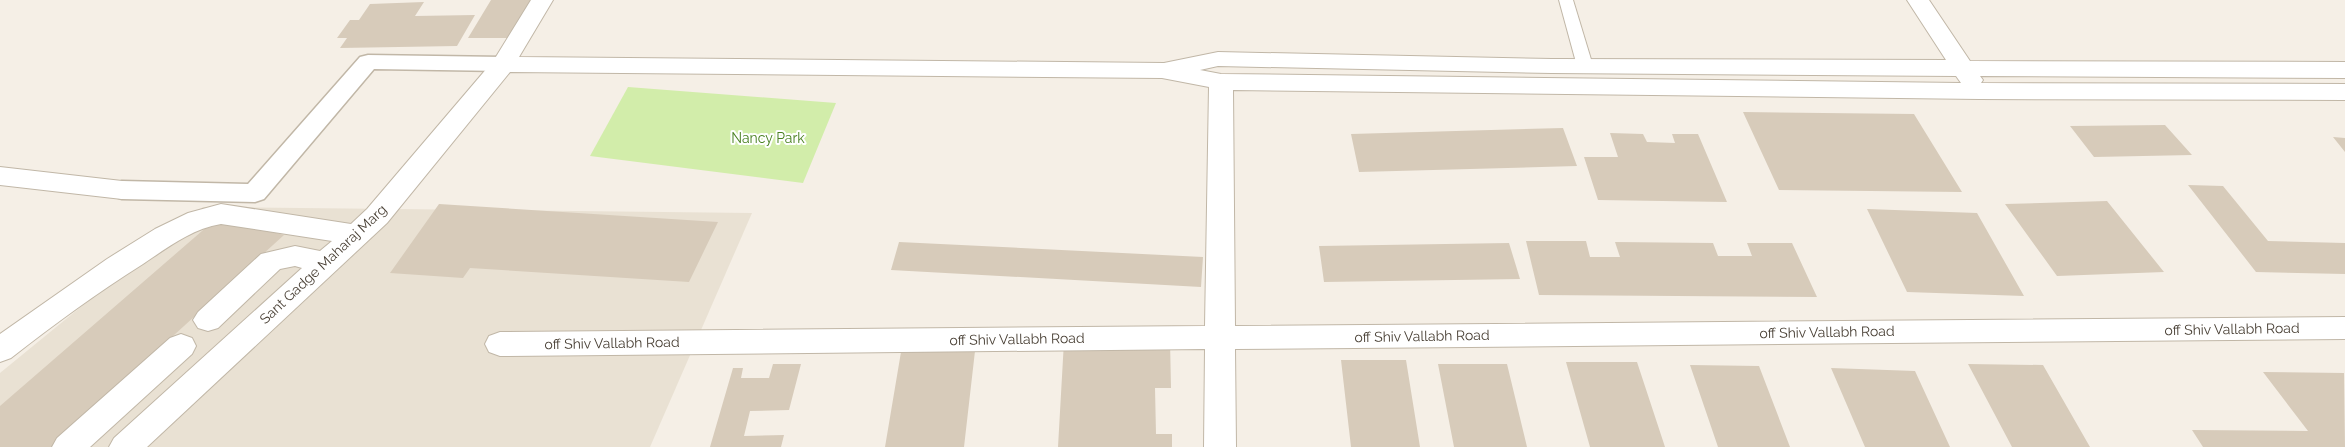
<svg xmlns="http://www.w3.org/2000/svg" width="2345" height="447" viewBox="0 0 2345 447" font-family="Raleway,sans-serif">
<rect width="100%" height="100%" fill="#f5efe6"/>
<path fill="#e9e1d3" d="M203,207L752,213L650,447H0V373Z"/>
<path fill="#d2edaa" d="M628,87L836,103L803,183L590,156Z"/>
<path fill="#d7cbba" d="M491,0H535L513,38H468Z
M424,2L415,16L475,15L457,46L340,48L347,38H337L350,20H359L370,4Z
M1743,112L1914,114L1962,192L1779,190Z
M2165,125L2192,155L2094,157L2070,126Z
M1563,128L1577,166L1359,172L1351,134Z
M1610,133L1643,134L1647,142L1675,143L1672,134H1698L1727,202L1598,200L1584,157H1618Z
M2333,137L2345,138V152Z
M2188,185L2223,186L2268,241L2345,243V274L2256,272Z
M2107,201L2164,272L2057,276L2005,204Z
M439,204L718,222L689,282L470,268L463,278L390,273Z
M1867,209L1977,213L2024,296L1907,292Z
M217,218L284,235L51,447H0V406Z
M1526,241H1586L1590,257H1620L1615,242L1713,243L1718,256H1752L1747,243H1792L1817,297L1539,295Z
M899,242L1203,257L1201,287L891,270Z
M1509,243L1520,279L1324,282L1319,246Z
M1170,340L1171,388H1155L1156,434H1172V447H1058L1064,341Z
M975,351L964,447H885L901,352Z
M1341,360H1406L1420,447H1351Z
M1566,362H1637L1665,447H1590Z
M773,364H801L789,410L750,411L744,436L784,435L781,447H710L733,368H743L741,378H769Z
M1438,364H1507L1527,447H1454Z
M1968,364L2043,365L2090,447H2012Z
M1690,365L1759,366L1790,447H1718Z
M1831,368L1915,371L1950,447H1865Z
M2263,372L2344,373L2345,447H2203L2192,430L2308,431Z"/>
<g fill="none" stroke-linecap="round" stroke-linejoin="round">
<g stroke="#c1b7a7" stroke-width="2">
<path id="service" d="M1559,0H1573L1593,66L1590,69H1580L1577,66Z"/>
</g>
<g stroke="#c1b7a7" stroke-width="3">
<path id="pedestrian" d="M368,55L503,57L511,59L514,64L511,69L503,71L374,69L264,199L255,202L122,199L113,196L109,190L113,184L122,181L248,184L360,57Z"/>
</g>
<g stroke="#c1b7a7" stroke-width="2">
<path id="minor" d="M531,0H553L519,57L1164,63L1218,52L1552,59L1946,60L1907,0H1929L1970,61L2345,62V78L1980,76L1983,80L1981,83L2345,84V100L1979,99L1233,90L1235,326L2345,317V339L1235,349L1236,447H1204L1205,349L500,356L489,352L485,344L489,336L500,332L1205,326L1209,87L1162,78L510,72L387,223L147,447H109L114,438L302,268L295,266L280,269L218,328L208,331L198,328L193,320L198,312L261,254L295,246L320,251L332,241L221,224C191,229 167,248 143,264C97,293 53,325 11,358L0,362V334L107,259L155,229L188,213L221,204L351,224L367,209L494,60ZM1218,66L1552,73L1956,76L1961,83L1221,74L1200,70Z
M0,167L122,181L131,183L135,190L131,197L122,199L0,185Z
M181,334L192,338L196,346L192,354L90,447H52L57,438L170,338Z"/>
</g>
<use href="#service" fill="#fff" fill-rule="evenodd"/>
<use href="#pedestrian" fill="#fff" fill-rule="evenodd"/>
<use href="#minor" fill="#fff" fill-rule="evenodd"/>
</g>
<g text-anchor="middle" dominant-baseline="central" stroke-width="4" stroke-linejoin="round" paint-order="stroke">
<g font-size="14" fill="#498021" stroke="#fff">
<text x="768" y="138">Nancy Park</text>
</g>
<g font-size="14" fill="#483f34" stroke="#fff">
<text transform="translate(323 264) rotate(-43)">Sant Gadge Maharaj Marg</text>
<text transform="translate(2232 329) rotate(-1)">off Shiv Vallabh Road</text>
<text transform="translate(1827 332) rotate(-1)">off Shiv Vallabh Road</text>
<text transform="translate(1422 336) rotate(-1)">off Shiv Vallabh Road</text>
<text transform="translate(1017 339) rotate(-1)">off Shiv Vallabh Road</text>
<text transform="translate(612 343) rotate(-1)">off Shiv Vallabh Road</text>
</g>
</g>
</svg>
